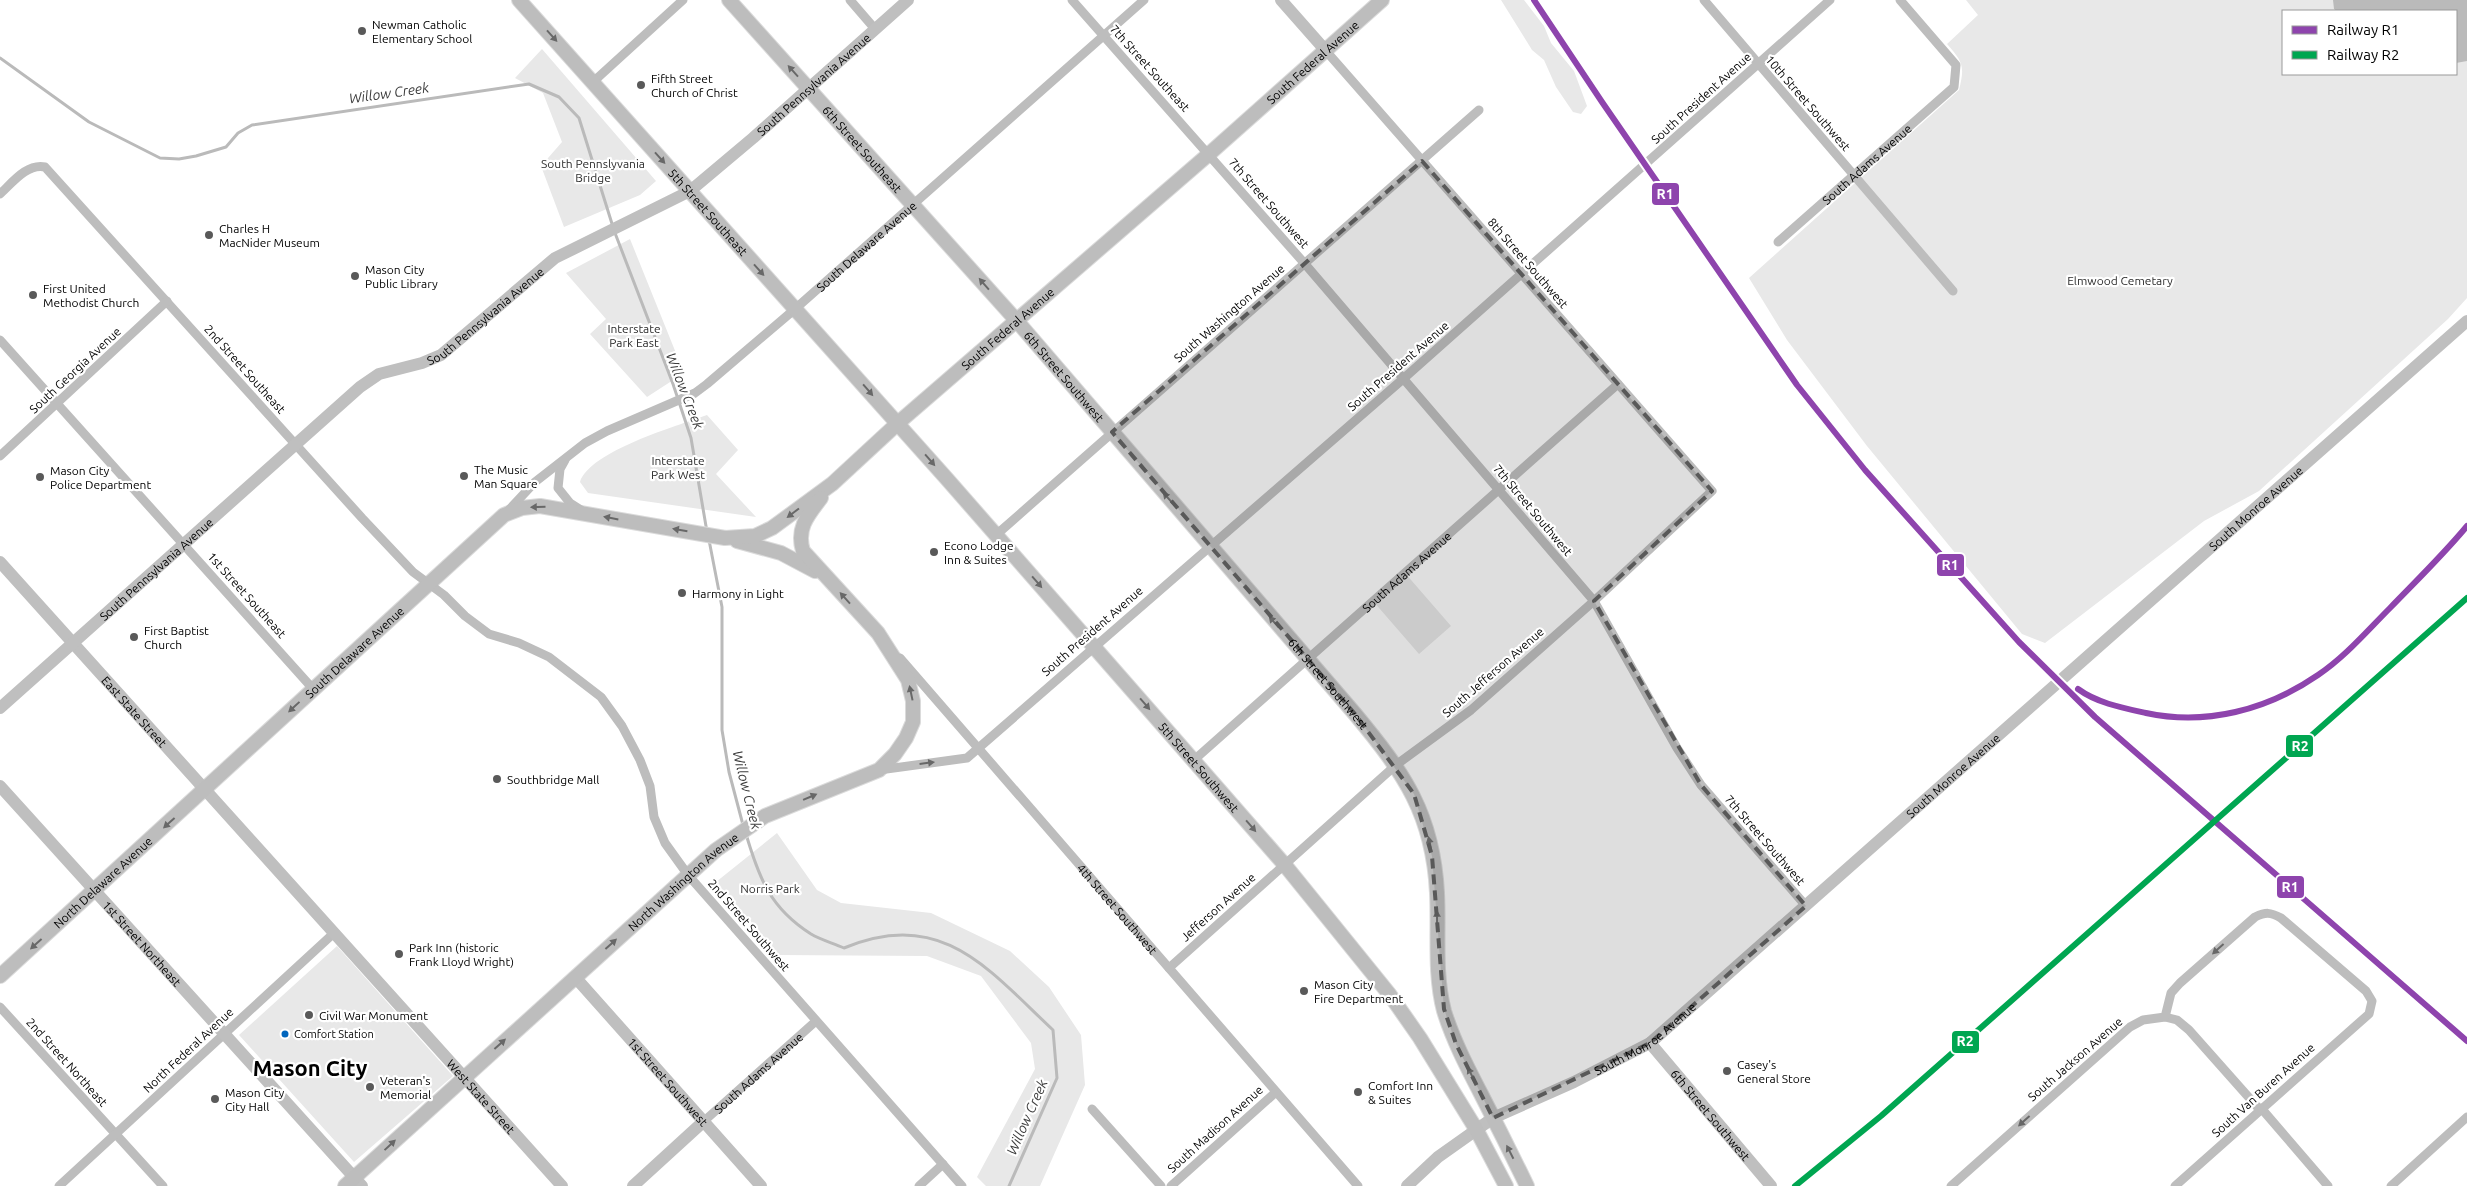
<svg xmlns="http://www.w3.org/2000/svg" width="2467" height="1186" viewBox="0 0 2467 1186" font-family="Ubuntu,sans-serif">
<rect width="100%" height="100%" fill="#fff"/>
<path fill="#e8e8e8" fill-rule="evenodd" d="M1501,0H1524L1544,26L1551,43L1574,71L1587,106L1581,114L1573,112L1556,87L1544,60L1532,50Z
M1966,0H2467V298L2448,319L2259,491L2204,521L2045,643L2022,634L1867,446L1787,340L1749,278L1959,90C1965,66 1963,62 1947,44L1978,15ZM2283,11H2456V74H2283Z
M542,49L656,181L640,195L564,227L541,166L562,142L543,93L515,78Z
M630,239L684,373L647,397L590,334L606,319L566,273Z
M707,415L738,450L716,474L756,517L588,493L580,482C590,451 677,426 707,415Z
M1405,573L1451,626L1419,654L1373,601Z
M777,833L817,890L841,903L931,913L1010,951L1049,987L1081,1035L1085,1085L1040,1186H986L977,1177L1035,1069L1031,1043L981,976L927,956L778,955L716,882Z
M337,946L453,1076L354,1162L239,1035Z"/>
<path fill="#bababa" d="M2333,0H2467V61L2456,63V11H2337L2334,9Z"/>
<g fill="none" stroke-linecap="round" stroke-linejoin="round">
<path stroke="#bababa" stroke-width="3" d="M0,58L89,122L160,158L179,159L196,156L226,147L238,133L252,125L529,84L559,97L579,118L613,227
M615,233L673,384L691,438L707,532
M709,540L722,607V730L729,772L743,825
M746,834C759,878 770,908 811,934C821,940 833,943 844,948C942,908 987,968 1053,1030L1057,1078L1009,1186"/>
<g stroke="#dbdbdb" stroke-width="16">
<g id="primary">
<path id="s12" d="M519,0L947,479L1284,864L1390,995L1420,1038L1476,1129L1506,1186"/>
<path id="s13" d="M729,0L1016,320L1355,714C1404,773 1433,814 1437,893C1439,932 1434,973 1444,1011C1453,1040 1467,1067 1481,1094C1497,1125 1512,1155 1527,1186"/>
<path d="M737,541L781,553L815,571"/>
<path id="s14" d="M0,976L504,515L522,508L540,506L725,538L755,536L772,528L832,484L898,423L1209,154L1382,0"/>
<path id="s15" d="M345,1186L716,850L765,816L879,770L895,754L906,738L913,722V701L908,680L878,633L803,551C796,528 808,515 821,498"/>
</g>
</g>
<g stroke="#bdbdbd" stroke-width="9">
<path d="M850,0L875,29"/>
<path d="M1072,0L1305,264L1594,601L1677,748L1701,785L1806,906"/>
<path d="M1704,0L1953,291"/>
<path d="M593,82L683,0"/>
<path d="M0,194C12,183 27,163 45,167L362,518L413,572L444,595L465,616L489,634L519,643L549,657L601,697L622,726L640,760L650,786L654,817L665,843L688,875L962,1186"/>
<path id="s1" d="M1778,242L1954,87L1956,65L1900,0"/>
<path d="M0,340L314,690"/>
<path d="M0,456L167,301"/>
<path d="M565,460L560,469L558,488L570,503L581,510"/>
<path id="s2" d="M507,512L535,482L585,443L607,431L695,393L707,384L795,309L1144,0"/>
<path d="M996,535L1479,110"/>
<path id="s3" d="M900,658L1358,1186"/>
<path id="s4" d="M1194,760L1618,384"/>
<path d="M879,770L967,758L1403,379L1830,0"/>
<path d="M1169,968L1396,765L1471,710L1594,601L1712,491L1326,51"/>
<path d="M0,1007L163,1186"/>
<path d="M2165,1017L2177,1020L2189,1030L2260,1110"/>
<path d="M2261,1108L2328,1186"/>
<path d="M1092,1109L1161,1186"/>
<path id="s5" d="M703,1122L816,1021"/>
<path d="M59,1186L334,933"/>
<path d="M919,1186L943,1164"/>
<path d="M1171,1186L1276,1092"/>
<path d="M1951,1186L2130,1027L2143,1020L2165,1017L2171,993L2180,983L2255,917C2266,912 2270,912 2281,918L2366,991L2372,1001L2369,1014L2175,1186"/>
<path d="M2391,1186L2467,1117"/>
</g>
<g stroke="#bfbfbf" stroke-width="12">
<path d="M1281,0L1326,51"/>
<path id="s6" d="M0,562L562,1186"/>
<path id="s7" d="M0,708L360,387L379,374L422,363L441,355L555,258L690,191L753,138L908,0"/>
<path id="s8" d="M0,786L362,1186"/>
<path id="s9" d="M575,977L761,1186"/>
<path id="s10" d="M1650,1043L1771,1186"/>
<path d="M633,1186L703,1122"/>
<path id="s11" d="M1407,1186L1438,1157L1493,1118L1574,1082L1650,1043L2467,321"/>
</g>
<use href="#primary" stroke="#bdbdbd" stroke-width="14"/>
<g stroke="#fff" stroke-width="10">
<path id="rail-1" d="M1534,0L1602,102L1797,385L1865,470L2019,642L2095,717L2467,1041
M2078,689C2097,703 2123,708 2146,713C2206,726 2267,710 2318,675C2345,657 2367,631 2390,608C2416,581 2443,555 2467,526"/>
</g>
<g stroke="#fff" stroke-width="10">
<path id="rail-2" d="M1795,1186L1881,1116L2467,598"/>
</g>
<use href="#rail-1" stroke="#8e44ad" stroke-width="6"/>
<use href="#rail-2" stroke="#00a651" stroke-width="6"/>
</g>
<defs><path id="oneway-solid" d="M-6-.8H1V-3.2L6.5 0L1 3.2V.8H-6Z" transform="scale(1.25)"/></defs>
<g fill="#686868">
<use href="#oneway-solid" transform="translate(552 36) rotate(48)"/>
<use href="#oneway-solid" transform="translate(793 71) rotate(-132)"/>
<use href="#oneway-solid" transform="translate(660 158) rotate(48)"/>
<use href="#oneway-solid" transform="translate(759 270) rotate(48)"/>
<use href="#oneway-solid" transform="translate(984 284) rotate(-131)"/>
<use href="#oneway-solid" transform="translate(868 390) rotate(49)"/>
<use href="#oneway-solid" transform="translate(930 460) rotate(49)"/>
<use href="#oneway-solid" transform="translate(1168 498) rotate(-131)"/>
<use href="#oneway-solid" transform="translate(538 507) rotate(179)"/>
<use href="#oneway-solid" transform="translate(793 513) rotate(143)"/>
<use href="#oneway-solid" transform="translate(611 518) rotate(-169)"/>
<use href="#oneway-solid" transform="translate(680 530) rotate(-170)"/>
<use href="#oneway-solid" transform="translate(1037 582) rotate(49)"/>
<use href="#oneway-solid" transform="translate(845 598) rotate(-132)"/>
<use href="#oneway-solid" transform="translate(1274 622) rotate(-131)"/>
<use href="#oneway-solid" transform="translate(911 693) rotate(-102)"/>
<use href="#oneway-solid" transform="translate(1145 704) rotate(49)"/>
<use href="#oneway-solid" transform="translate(294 707) rotate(137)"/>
<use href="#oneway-solid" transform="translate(927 763) rotate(-7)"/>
<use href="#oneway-solid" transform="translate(810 797) rotate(-23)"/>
<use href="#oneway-solid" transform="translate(169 823) rotate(138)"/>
<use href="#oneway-solid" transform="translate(1251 826) rotate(49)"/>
<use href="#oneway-solid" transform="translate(1430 844) rotate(-102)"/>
<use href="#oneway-solid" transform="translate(1437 918) rotate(-90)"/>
<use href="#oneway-solid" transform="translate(36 944) rotate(138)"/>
<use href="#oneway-solid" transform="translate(611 944) rotate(-42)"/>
<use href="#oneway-solid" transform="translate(2218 949) rotate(138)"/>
<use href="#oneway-solid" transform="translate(500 1044) rotate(-42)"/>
<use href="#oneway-solid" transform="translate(1471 1074) rotate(-117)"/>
<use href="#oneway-solid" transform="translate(2024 1121) rotate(138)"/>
<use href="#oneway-solid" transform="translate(390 1145) rotate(-43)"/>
<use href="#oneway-solid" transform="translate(1510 1152) rotate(-117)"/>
</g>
<path fill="#595959" fill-opacity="0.2" stroke="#595959" stroke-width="4" stroke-dasharray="10 6" stroke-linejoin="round" d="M1422,161L1712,491L1594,601L1701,785L1806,906L1650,1043L1493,1118L1456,1044L1444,1009L1432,856L1414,794L1355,714L1112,432Z"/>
<g fill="#595959" stroke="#fff" stroke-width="2">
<circle cx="362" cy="31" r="5"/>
<circle cx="641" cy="85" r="5"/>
<circle cx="209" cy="235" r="5"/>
<circle cx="355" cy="276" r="5"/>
<circle cx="33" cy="295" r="5"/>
<circle cx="464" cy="476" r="5"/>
<circle cx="40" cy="477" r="5"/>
<circle cx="934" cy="552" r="5"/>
<circle cx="682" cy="593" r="5"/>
<circle cx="134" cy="637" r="5"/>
<circle cx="497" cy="779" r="5"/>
<circle cx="399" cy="954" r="5"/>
<circle cx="1304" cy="991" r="5"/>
<circle cx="309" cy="1015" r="5"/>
<circle cx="1727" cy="1071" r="5"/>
<circle cx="370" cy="1087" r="5"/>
<circle cx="1358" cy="1092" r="5"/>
<circle cx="215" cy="1099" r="5"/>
</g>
<circle fill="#0065bd" stroke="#fff" stroke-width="2" cx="285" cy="1034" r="4.5"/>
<g text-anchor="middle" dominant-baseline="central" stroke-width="4.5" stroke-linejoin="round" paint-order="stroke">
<g font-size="11" fill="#000" stroke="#fff" text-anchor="start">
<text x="294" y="1034">Comfort Station</text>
</g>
<g font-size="12" fill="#000" stroke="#fff" text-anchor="start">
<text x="372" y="24">Newman Catholic<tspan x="372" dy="14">Elementary School</tspan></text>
<text x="651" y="78">Fifth Street<tspan x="651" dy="14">Church of Christ</tspan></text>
<text x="219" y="228">Charles H<tspan x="219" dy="14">MacNider Museum</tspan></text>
<text x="365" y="269">Mason City<tspan x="365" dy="14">Public Library</tspan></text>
<text x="43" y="288">First United<tspan x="43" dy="14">Methodist Church</tspan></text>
<text x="474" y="469">The Music<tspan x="474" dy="14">Man Square</tspan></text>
<text x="50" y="470">Mason City<tspan x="50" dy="14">Police Department</tspan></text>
<text x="944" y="545">Econo Lodge<tspan x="944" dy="14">Inn &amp; Suites</tspan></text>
<text x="692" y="593">Harmony in Light</text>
<text x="144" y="630">First Baptist<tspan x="144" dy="14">Church</tspan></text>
<text x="507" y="779">Southbridge Mall</text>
<text x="409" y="947">Park Inn (historic<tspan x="409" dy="14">Frank Lloyd Wright)</tspan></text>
<text x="1314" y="984">Mason City<tspan x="1314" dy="14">Fire Department</tspan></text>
<text x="319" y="1015">Civil War Monument</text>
<text x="1737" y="1064">Casey's<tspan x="1737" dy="14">General Store</tspan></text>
<text x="380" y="1080">Veteran's<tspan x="380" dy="14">Memorial</tspan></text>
<text x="1368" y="1085">Comfort Inn<tspan x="1368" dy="14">&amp; Suites</tspan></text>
<text x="225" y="1092">Mason City<tspan x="225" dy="14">City Hall</tspan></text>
</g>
<g font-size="12" fill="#000" stroke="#fff">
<text stroke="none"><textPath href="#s14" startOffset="1671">South Federal Avenue</textPath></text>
<text transform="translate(1150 68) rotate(48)">7th Street Southeast</text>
<text stroke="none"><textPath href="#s7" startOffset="1034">South Pennsylvania Avenue</textPath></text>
<text transform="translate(1701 98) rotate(-42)">South President Avenue</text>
<text transform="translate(1808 103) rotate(49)">10th Street Southwest</text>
<text stroke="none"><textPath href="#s13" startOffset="200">6th Street Southeast</textPath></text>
<text stroke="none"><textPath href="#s1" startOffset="118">South Adams Avenue</textPath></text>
<text transform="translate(1269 203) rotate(49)">7th Street Southwest</text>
<text stroke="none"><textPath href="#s12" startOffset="284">5th Street Southeast</textPath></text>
<text stroke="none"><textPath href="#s2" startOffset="451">South Delaware Avenue</textPath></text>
<text transform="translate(1528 263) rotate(49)">8th Street Southwest</text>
<text transform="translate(1229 313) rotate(-41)">South Washington Avenue</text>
<text stroke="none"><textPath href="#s7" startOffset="629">South Pennsylvania Avenue</textPath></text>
<text stroke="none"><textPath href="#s14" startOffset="1266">South Federal Avenue</textPath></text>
<text transform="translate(1398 366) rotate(-41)">South President Avenue</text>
<text transform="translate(245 369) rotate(48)">2nd Street Southeast</text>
<text transform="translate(75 370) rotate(-43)">South Georgia Avenue</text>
<text stroke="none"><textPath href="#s13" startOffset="504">6th Street Southwest</textPath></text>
<text stroke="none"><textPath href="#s11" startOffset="1092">South Monroe Avenue</textPath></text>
<text transform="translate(1533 510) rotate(50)">7th Street Southwest</text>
<text stroke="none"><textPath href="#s7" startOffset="209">South Pennsylvania Avenue</textPath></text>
<text stroke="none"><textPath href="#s4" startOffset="284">South Adams Avenue</textPath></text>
<text transform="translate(247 595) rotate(48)">1st Street Southeast</text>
<text transform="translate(1092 631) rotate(-41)">South President Avenue</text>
<text stroke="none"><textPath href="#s14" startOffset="480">South Delaware Avenue</textPath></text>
<text transform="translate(1493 672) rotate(-41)">South Jefferson Avenue</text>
<text stroke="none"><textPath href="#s13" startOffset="909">6th Street Southwest</textPath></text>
<text stroke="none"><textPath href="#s6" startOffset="201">East State Street</textPath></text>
<text stroke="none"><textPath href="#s12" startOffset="1025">5th Street Southwest</textPath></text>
<text stroke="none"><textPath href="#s11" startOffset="688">South Monroe Avenue</textPath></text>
<text transform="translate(1765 840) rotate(49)">7th Street Southwest</text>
<text stroke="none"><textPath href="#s15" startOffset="455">North Washington Avenue</textPath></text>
<text stroke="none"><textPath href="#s14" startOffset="139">North Delaware Avenue</textPath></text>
<text transform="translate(1218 907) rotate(-42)">Jefferson Avenue</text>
<text stroke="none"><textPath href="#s3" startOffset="332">4th Street Southwest</textPath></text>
<text transform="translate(749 925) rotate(49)">2nd Street Southwest</text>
<text stroke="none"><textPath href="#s8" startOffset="212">1st Street Northeast</textPath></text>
<text stroke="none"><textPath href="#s11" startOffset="282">South Monroe Avenue</textPath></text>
<text transform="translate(188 1050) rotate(-43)">North Federal Avenue</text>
<text transform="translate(2075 1059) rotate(-41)">South Jackson Avenue</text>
<text transform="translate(67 1062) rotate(48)">2nd Street Northeast</text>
<text stroke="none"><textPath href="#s5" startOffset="74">South Adams Avenue</textPath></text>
<text stroke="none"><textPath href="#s9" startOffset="140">1st Street Southwest</textPath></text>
<text transform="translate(2263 1090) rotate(-42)">South Van Buren Avenue</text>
<text stroke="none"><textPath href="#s6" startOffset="719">West State Street</textPath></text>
<text stroke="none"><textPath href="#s10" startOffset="94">6th Street Southwest</textPath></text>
<text transform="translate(1215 1129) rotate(-42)">South Madison Avenue</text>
</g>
<g font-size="12" fill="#2c2c2c" stroke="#fff">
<text x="593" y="163">South Pennslyvania<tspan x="593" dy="14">Bridge</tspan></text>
<text x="2120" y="280">Elmwood Cemetary</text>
<text x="634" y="328">Interstate<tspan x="634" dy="14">Park East</tspan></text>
<text x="678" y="460">Interstate<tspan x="678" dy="14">Park West</tspan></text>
<text x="770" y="888">Norris Park</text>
</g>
<g font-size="14" font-style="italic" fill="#3d3d3d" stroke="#fff">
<text transform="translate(389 93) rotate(-8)">Willow Creek</text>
<text transform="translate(685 391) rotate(69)">Willow Creek</text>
<text transform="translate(747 790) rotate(76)">Willow Creek</text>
<text transform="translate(1027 1117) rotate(-66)">Willow Creek</text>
</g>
<g font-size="22" font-weight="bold" fill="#000" stroke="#fff">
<text x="310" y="1067">Mason City</text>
</g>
</g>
<g stroke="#fff" stroke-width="2">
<rect x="1651" y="182" width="29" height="24" rx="5" fill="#8e44ad"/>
<rect x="1936" y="553" width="29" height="24" rx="5" fill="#8e44ad"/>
<rect x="2285" y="734" width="29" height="24" rx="5" fill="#00a651"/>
<rect x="2276" y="875" width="29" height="24" rx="5" fill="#8e44ad"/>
<rect x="1951" y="1030" width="29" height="24" rx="5" fill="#00a651"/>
</g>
<g font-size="14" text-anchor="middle" font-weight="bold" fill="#fff">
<text x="1665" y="199">R1</text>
<text x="1950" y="570">R1</text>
<text x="2300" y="751">R2</text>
<text x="2290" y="892">R1</text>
<text x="1965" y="1046">R2</text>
</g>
<rect x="2282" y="10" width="175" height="65" fill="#ffffff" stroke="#999999"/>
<rect x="2292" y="26" width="25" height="8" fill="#8e44ad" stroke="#999999"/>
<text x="2327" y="35" font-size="15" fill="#000000">Railway R1</text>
<rect x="2292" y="51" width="25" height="8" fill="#00a651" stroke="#999999"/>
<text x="2327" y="60" font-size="15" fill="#000000">Railway R2</text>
</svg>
